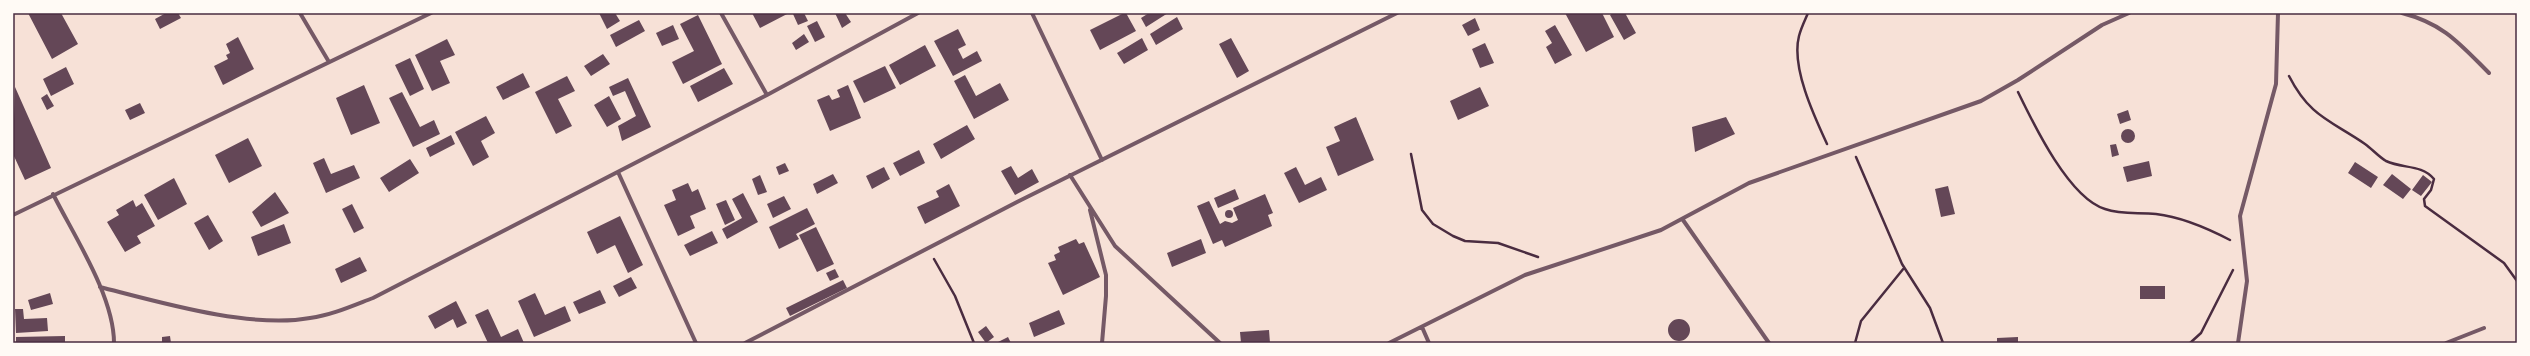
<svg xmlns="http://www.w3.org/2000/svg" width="2530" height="356" viewBox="0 0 2530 356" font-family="'DejaVu Sans',sans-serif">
<rect width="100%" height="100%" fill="#f7e1d7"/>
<path fill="#644757" d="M28,13H61L78,44L52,59Z
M166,13H178L181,18L160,29L155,19Z
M599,13H615L620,21L607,29Z
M752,13H789L760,28Z
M804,13L808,21L798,25L793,14Z
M835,13H845L851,22L842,28Z
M1124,13H1126L1136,31L1100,50L1090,30Z
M1149,13H1168L1146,27L1141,18Z
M1565,13H1602L1614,37L1586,52Z
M1613,13H1625L1636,33L1624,40L1610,15Z
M698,15L722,64L683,84L672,62L694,51L680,24Z
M1177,17L1183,29L1156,45L1150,34Z
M1475,18L1480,30L1468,36L1462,25Z
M639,20L645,31L616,47L610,35Z
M817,21L825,37L815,42L807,26Z
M673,25L679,39L662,46L656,33Z
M1555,25L1572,55L1555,64L1546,47L1552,43L1545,31Z
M958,29L966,45L958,49L963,59L977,51L982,61L953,76L934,41Z
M804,34L809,42L796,50L792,43Z
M238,37L254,69L223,85L214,66L228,59L226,55L230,53L226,44Z
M1142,38L1148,50L1124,64L1117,53Z
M1231,38L1249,71L1237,78L1219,44Z
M447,39L455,55L440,61L450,83L432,91L415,55Z
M1485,43L1494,63L1480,68L1472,49Z
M925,45L936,66L900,85L889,65Z
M603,54L610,64L591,76L584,66Z
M410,58L424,89L410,96L395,65Z
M885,66L896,88L864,103L853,81Z
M66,67L74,84L51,96L43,79Z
M724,68L733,84L698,102L690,86Z
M523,73L530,87L503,100L496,87Z
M965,75L976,96L1000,83L1009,100L974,119L954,81Z
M567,76L575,91L558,99L572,126L556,134L535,92Z
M628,78L651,127L622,141L618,126L636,116L625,91L613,96L609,87Z
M364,85L380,123L351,135L336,98Z
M848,85L861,118L830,131L817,100L829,95L832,100L840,97L837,90Z
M15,87L51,168L25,180L13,154Z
M1480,87L1489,106L1458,120L1450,101Z
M402,92L420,127L434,120L440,134L413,147L389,98Z
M47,94L54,106L47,110L41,98Z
M609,96L621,119L607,127L594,105Z
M140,103L145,113L130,120L125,110Z
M2128,110L2131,120L2120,124L2117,114Z
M486,116L495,133L481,141L489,157L473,166L455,132Z
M1356,117L1374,160L1338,176L1326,147L1340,141L1334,127Z
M1726,117L1735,134L1695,152L1692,127Z
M967,125L975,139L941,159L933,144Z
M2121 136a7 7 0 1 1 14 0a7 7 0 1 1-14 0Z
M451,135L455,144L430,157L426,148Z
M248,138L262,166L229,183L215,155Z
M2116,144L2119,155L2112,157L2110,145Z
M919,150L925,163L900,176L893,163Z
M324,158L331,174L354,165L360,178L326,193L313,163Z
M410,159L419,173L389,192L380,178Z
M2149,161L2152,176L2127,182L2123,167Z
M2355,162L2378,177L2371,188L2348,173Z
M785,163L789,171L779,175L776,167Z
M1011,166L1018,178L1032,169L1039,182L1015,195L1001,171Z
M884,167L890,179L872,189L866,176Z
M1296,167L1305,185L1321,177L1327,190L1299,203L1284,173Z
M833,174L838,183L817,194L813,184Z
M2392,174L2411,189L2403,199L2383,185Z
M760,175L767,192L758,195L752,179Z
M2423,175L2432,182L2421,196L2412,190Z
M174,178L187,204L158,220L144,195Z
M688,183L692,192L698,189L706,209L690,216L695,228L678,236L664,205L676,200L672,190Z
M949,184L960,206L925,224L917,207L939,197L936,191Z
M1948,186L1955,214L1941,217L1935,189Z
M1235,189L1239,199L1218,208L1214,198Z
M275,192L289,213L261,227L252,212Z
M743,193L758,222L727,239L722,229L742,218L732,199Z
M1265,194L1273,213L1268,215L1272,226L1225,247L1222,240L1213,244L1197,206L1209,201L1220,224L1225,221L1232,223L1238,220L1233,208Z
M784,196L791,209L773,218L767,204Z
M133,200L136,207L142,203L155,226L137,236L141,243L125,252L107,222L119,215L116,210Z
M726,200L735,220L725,225L716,204Z
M352,204L364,228L354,233L342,209Z
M807,208L815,224L796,234L799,239L779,249L769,227Z
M1225 214a4 4 0 1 1 8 0a4 4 0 1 1-8 0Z
M208,215L223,241L209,250L194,223Z
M620,216L643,265L628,273L615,245L597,254L587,232Z
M284,224L291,243L258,256L251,237Z
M816,227L834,264L817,272L799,235Z
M712,231L718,243L690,256L684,245Z
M1076,239L1079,244L1084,242L1100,277L1063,295L1048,263L1056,260L1054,255L1060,252L1058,247Z
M1201,239L1206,253L1172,267L1167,253Z
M360,257L367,271L341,283L335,269Z
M835,269L839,277L830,281L826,273Z
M631,277L637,288L619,297L613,286Z
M843,280L847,288L790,316L786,308Z
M2140,286H2165V299H2140Z
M600,290L606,303L579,314L573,302Z
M50,293L53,304L31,310L28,300Z
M535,293L545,315L565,306L571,321L534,337L518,301Z
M456,301L467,323L457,328L453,319L435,329L428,316Z
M15,309H23L24,319L47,318L48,331L16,333Z
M488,309L501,337L518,329L524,343H488L475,315Z
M1059,310L1065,324L1034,337L1029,323Z
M1668 330a11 11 0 1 1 22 0a11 11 0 1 1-22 0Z
M986,326L994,337L986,343L978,332Z
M1269,330L1270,343H1241L1240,332Z
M65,336V343H16V337Z
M170,336L171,343H162V337Z
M1008,337L1011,343H996Z
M2018,337V343H1997V338Z"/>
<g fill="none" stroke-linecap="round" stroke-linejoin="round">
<path stroke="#4a2c40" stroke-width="2.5" d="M1808,13C1805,20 1801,28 1799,36C1791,67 1814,116 1827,144
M2289,76C2310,117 2330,120 2365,144C2372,149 2379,157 2386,161C2403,169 2421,164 2434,179L2431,190L2424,199L2425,206L2504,263L2517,281
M2018,92C2034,125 2069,198 2105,209C2122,215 2139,212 2156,214C2182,217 2207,228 2230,240
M1411,154L1422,210L1433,224L1453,236L1465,241L1498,243L1538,257
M1856,157L1902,264L1930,308L1943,343
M934,259L955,296L974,343
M1855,343L1861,321L1904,268
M2190,343L2201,333L2233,270"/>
<path stroke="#755966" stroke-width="4" d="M300,13L329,62
M721,13L767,95
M1032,13L1102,160
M2402,13C2444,24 2459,43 2489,73
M618,172L696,343
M1070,175L1115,246L1220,343
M53,194C74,236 114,296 114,343
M1090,210L1106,275V296L1102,343
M13,215L431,13
M1683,220L1769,343
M100,287C159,302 250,329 310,318C332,315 352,306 373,298L767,95L918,13
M1422,327L1429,343
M745,343L1021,200L1397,13
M1389,343L1525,275L1661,230L1749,183L1981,101L2018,80L2102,25L2129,13
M2238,343L2247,281L2240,216L2276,84L2278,13
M2446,343L2484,328"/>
</g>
<rect width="2530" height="356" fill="none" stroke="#fffaf5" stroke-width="28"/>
<rect x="14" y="14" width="2502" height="328" fill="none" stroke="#4a2c40" stroke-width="1.5"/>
</svg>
